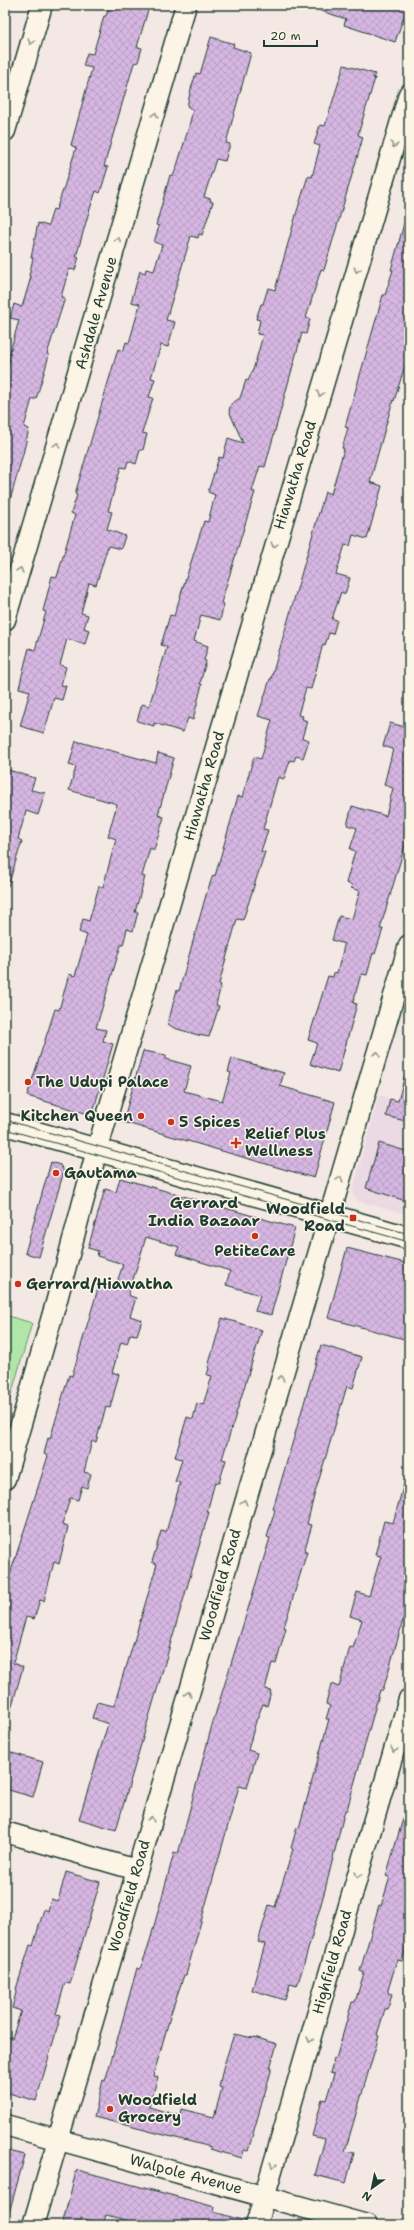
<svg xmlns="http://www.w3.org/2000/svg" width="414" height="2230" viewBox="0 0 414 2230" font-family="'Shantell Sans',sans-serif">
<defs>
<pattern id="building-cross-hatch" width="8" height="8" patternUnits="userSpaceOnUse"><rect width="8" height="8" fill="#d6b6e2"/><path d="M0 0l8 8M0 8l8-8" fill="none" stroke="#b79dc2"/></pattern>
</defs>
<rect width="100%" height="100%" fill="#f4e8e4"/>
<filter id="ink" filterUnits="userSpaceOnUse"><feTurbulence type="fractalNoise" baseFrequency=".025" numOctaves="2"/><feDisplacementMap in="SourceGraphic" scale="8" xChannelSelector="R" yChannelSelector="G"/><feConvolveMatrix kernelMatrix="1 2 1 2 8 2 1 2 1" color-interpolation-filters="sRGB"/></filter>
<g filter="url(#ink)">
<path fill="#ebd9e3" d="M379,1095L409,1105V1215L358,1201L352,1193Z"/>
<path fill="#b2e6a8" stroke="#68926e" d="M5,1315L32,1323L5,1416Z"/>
<path fill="url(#building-cross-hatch)" stroke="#1f3d34" d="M110,5H140L149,7L137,47L142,48L138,62L134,63L104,166L108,167L100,193L96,191L88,215L76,257H79L75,270L69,269L61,297L65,298L47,354L49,355L44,373L36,399H32L24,427L29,429L23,454L9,504L5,503V376L10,359H8L19,320L10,318L14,304L22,307L31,277L29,276L33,258H31L38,223L48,226L53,209L56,210L63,190L76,148L71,145L92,68L83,66L87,53L93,54L104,16H106Z
M312,5H408L395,42L344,25L346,19L312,8Z
M211,37L234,44L233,47L251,53L226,143L230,144L225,161L216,159L204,197L211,199L210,201L213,202L202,235L199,234L198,238L191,236L166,320L175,322L168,347L161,345L151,378L155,379L149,397L153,398L142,433L147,434L143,450H140L136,464L128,461L126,468L121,467L108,511L112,512L107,529L125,536L121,549L108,546L96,585L89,583L81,613L88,615L84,628L89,630L85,644L67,639L60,665L66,667L61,685L66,686L62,700L54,698L44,733L20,726L30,691L19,688L25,663L29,648L35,650L46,612L43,611L52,576L57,577L75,515L71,513L77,495L75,494L118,349L123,351L126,342L129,343L140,304L131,302L140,271L145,273L146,269L154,271L162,245L154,242L159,226L156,225L170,175L173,176L176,169L188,130L193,110L187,106L191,89L196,73L200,74Z
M344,65L375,74L373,78H375L358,135L363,137L357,158L324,270L321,269L306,318L310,319L306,334L302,333L265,467L260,466L252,491L255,492L221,603L224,604L220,620L201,615L194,641L208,646L204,660L206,661L200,684H202L193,720L188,718L183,732L154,723V726L137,721L142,704L149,706L167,647L161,645L170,615L174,616L204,521L208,522L215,495L208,492L219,457L223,458L228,438L243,443L229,411L231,404L240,398L246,380L248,381L254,367L263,335L257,334L260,320L256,319L261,304H263L268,288L275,290L297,211L308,176L312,177L320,146L314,144L320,125L325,126Z
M405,220L409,221V362H406L394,401L393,400L370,482L382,486L367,539L353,535L350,546L345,545L336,574L350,578L345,594L341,592L332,619L337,620L333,634L329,633L325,645L323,644L311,689L306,688L298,715L303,716L302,719L307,721L302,738L309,740L303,758L296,756L294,761L290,760L284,779L278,777L263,829L268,830L261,851L265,852L243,920L237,919L219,984L221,985L216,1005L219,1006L215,1019L209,1037L198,1035L174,1028L168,1024L173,1004L177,990L179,991L206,895L213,875L215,876L238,796L242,797L254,757L261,759L272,720L258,716L270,679H271L325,492L331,494L344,449L342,448L348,428L345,427L383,295H385L393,270H391Z
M390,723L409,728V811L405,824L409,826V832L380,929H383L375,954L373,953L367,975L361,974L353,1003L357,1004L338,1073L310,1064L317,1043L308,1040L328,976L333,977L334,972L337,973L344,946V944L332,940L339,916L352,919L360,891L351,888L352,885L346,883L355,851L350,849L357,828L347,825L352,806L386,816L393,788L384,785L393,749L383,746Z
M76,741L156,763L158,753L174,758L158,815L164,817L154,850L150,848L142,876L145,877L135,912H138L133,931L127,929L123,945H121L96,1028L106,1030L103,1041L113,1044L92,1115L27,1096L55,1009L59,1010L69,974L75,976L87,935L79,932L83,919L89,921L99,886L103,887L116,839L108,836L117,804L69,790L76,767L69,765Z
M5,769L35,778L31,790L45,793L38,815L26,811L18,839L22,841L8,886H5Z
M143,1051L166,1055V1059L191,1066L184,1091L222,1101L231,1073L228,1072L232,1058L284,1073L280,1086L335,1102L314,1178L123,1122Z
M405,1075L409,1076V1122L386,1116L390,1099L398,1101Z
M379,1143L409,1152V1202L366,1188Z
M51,1162L60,1165L64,1171L39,1257L25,1253Z
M120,1178L295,1228L271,1315L255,1311L260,1295L226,1285L230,1271L176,1254L179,1247L146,1237L129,1293L130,1296L136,1298L130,1316L142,1320L137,1335L130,1334L127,1344L121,1342L112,1373L119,1374L110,1408L106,1407L96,1442L92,1441L84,1472L91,1474L87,1488L82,1486L78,1500L70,1498L62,1525L68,1527L59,1564L54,1562L44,1601L40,1600L34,1619L26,1617L13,1663L23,1667L9,1716L5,1715V1590L48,1456L44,1454L48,1438L50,1439L69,1375L72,1376L99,1285L115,1289L123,1264L97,1256L98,1251L88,1248L105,1189L116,1192Z
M347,1248L409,1264V1321L404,1339L328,1318Z
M222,1318L262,1330L222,1459L226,1460L219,1483L215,1482L207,1512H209L116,1830L79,1819L108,1724L92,1718L97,1702L114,1706L125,1668H126L157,1564L152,1562L161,1531L166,1532L180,1483L175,1482L182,1459L175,1457L187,1417L193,1419L197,1403L203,1405L212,1376L207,1375L209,1368L208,1367Z
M321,1345L362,1357L353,1388L347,1386L314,1496L307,1524L312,1525L304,1552H307L284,1627L286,1628L276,1664L272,1663L265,1689L271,1691L267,1706L263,1704L256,1721L248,1750L257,1753L247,1788L239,1786L186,1975H184L172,2010L157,2063L153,2076L158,2077L149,2107L180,2116L181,2109L214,2117L222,2088L219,2087L223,2068L234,2034L253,2038L254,2037L277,2044L270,2068H272L248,2151L244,2150L242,2158L210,2149L211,2147L94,2117L103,2080L105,2081L116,2044L137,1968L140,1969L148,1948L174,1853L178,1854L212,1725L270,1538L267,1537L275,1510L273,1509Z
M405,1480H409V1600L383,1690H380L347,1810H345L325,1890L303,1967L297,1986L290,1984L285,2000L252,1990L265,1944L258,1942L269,1905L275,1907L293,1849L291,1848L297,1827L299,1828L329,1719H326L330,1706L326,1704L331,1684L339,1687L350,1647L353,1648L362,1620L350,1616L357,1592L369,1596L381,1556L375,1555L384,1521L393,1523Z
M5,1751L43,1762L33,1797L5,1789Z
M405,1812L409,1813V1937L402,1961L397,1960L388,1990V1993L392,1994L388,2009H385L377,2035L379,2036L345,2151L354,2153L346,2183L315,2175L325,2139L312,2136L322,2099L326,2100L334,2074L330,2073L334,2058L336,2059L348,2016L352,2002H355L364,1973L360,1971L379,1905L381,1906L390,1877L386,1876Z
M66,1872L100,1882L70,1984L65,1983L56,2014L61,2015L36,2101L5,2092V2036L12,2038L21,2011L12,2008L17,1989H16L30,1945L33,1946L44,1909L48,1911L51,1899L58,1901Z
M5,2150L25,2155L9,2213L5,2212Z
M78,2170L215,2207L214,2212L245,2221L244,2225H165L147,2220L145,2225L106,2215L103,2224L81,2218L79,2225H62L76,2172L77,2173Z"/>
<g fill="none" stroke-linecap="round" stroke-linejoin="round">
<g stroke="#1f3d34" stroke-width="23">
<path id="minor" d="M5,131L42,5
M5,620L186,5
M5,1479L56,1303L97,1150L409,94
M5,1832L137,1870
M5,2125L367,2225
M33,2225L409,945
M256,2225L409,1699"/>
</g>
<g stroke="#1f3d34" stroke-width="25">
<path id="secondary" d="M5,1124L409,1238"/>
</g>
<use href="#minor" stroke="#fcf5e5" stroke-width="20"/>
<use href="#secondary" stroke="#fcf5e5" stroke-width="22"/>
<path stroke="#1f3d34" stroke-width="1" d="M5,1120L409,1234
M5,1129L409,1242"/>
</g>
<defs><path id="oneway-chevron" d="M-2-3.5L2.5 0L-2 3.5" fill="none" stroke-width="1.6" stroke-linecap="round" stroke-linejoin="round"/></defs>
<g stroke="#8e998c">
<use href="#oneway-chevron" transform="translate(31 42) rotate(106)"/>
<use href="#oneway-chevron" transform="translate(155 115) rotate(-73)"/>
<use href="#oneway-chevron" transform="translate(394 145) rotate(106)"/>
<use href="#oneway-chevron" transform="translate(118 240) rotate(-74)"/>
<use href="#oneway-chevron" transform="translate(357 270) rotate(106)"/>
<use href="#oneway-chevron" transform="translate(320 394) rotate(107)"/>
<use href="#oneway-chevron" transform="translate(57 445) rotate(-74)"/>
<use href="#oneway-chevron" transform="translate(274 545) rotate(106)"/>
<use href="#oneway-chevron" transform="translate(20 570) rotate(-74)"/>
<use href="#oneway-chevron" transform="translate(377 1054) rotate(-74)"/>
<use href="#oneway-chevron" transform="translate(340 1179) rotate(-74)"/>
<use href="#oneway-chevron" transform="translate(281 1378) rotate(-74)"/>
<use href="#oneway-chevron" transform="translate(244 1502) rotate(-74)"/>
<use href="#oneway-chevron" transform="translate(188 1694) rotate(-74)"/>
<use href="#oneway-chevron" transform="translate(394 1750) rotate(106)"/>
<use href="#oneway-chevron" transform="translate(151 1819) rotate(-74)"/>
<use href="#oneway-chevron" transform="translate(358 1875) rotate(106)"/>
<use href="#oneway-chevron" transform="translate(310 2040) rotate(106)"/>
<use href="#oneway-chevron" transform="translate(273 2165) rotate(106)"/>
</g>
</g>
<g fill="#c8321e" stroke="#fcf5e5" stroke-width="1.5">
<circle cx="28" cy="1082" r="4"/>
<circle cx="141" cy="1116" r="4"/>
<circle cx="171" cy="1122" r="4"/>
<path d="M234 1137h4v4h4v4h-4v4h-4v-4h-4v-4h4z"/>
<circle cx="56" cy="1173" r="4"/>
<rect x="349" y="1214" width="8" height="8" rx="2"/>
<circle cx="255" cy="1236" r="4"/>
<circle cx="18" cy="1284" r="4"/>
<circle cx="110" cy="2109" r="4"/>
</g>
<g text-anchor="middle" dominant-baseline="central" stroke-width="3" stroke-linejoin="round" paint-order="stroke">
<g font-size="15" fill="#1f3d34" stroke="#fcf5e5">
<text transform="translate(96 313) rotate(-74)">Ashdale Avenue</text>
<text transform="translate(295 475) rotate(-73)">Hiawatha Road</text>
<text transform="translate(204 786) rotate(-74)">Hiawatha Road</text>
<text transform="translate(220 1585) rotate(-74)">Woodfield Road</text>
<text transform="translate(129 1896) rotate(-74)">Woodfield Road</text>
<text transform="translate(332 1962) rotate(-74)">Highfield Road</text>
<text transform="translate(186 2174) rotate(15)">Walpole Avenue</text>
</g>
<g font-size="15" font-weight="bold" fill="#1f3d34" stroke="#fcf5e5" text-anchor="start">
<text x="36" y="1082">The Udupi Palace</text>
<text x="133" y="1116" text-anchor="end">Kitchen Queen</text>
<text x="179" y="1122">5 Spices</text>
<text x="245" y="1134">Relief Plus<tspan x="245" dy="17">Wellness</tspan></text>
<text x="64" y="1173">Gautama</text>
<text x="345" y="1209" text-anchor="end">Woodfield<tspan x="345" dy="17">Road</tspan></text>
<text x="255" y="1251" text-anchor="middle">PetiteCare</text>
<text x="26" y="1284">Gerrard/Hiawatha</text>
<text x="118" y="2100">Woodfield<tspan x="118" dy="17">Grocery</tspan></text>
</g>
<g font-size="16" font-weight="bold" fill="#1f3d34" stroke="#fcf5e5">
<text x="204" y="1202">Gerrard<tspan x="204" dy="18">India Bazaar</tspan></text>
</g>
</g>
<rect width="414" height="2230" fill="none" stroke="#fcf5e5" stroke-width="20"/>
<rect x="10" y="10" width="394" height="2210" fill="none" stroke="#1f3d34" stroke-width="1.5" filter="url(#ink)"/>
<g transform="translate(372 2188) rotate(213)" stroke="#fcf5e5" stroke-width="3" paint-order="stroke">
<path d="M0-3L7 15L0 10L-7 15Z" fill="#1f3d34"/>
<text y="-6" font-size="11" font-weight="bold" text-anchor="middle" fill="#1f3d34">N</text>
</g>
<path d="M264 40v6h53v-6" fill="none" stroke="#1f3d34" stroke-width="2"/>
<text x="270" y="40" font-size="12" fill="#1f3d34" stroke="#fcf5e5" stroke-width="3" paint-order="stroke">20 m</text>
</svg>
